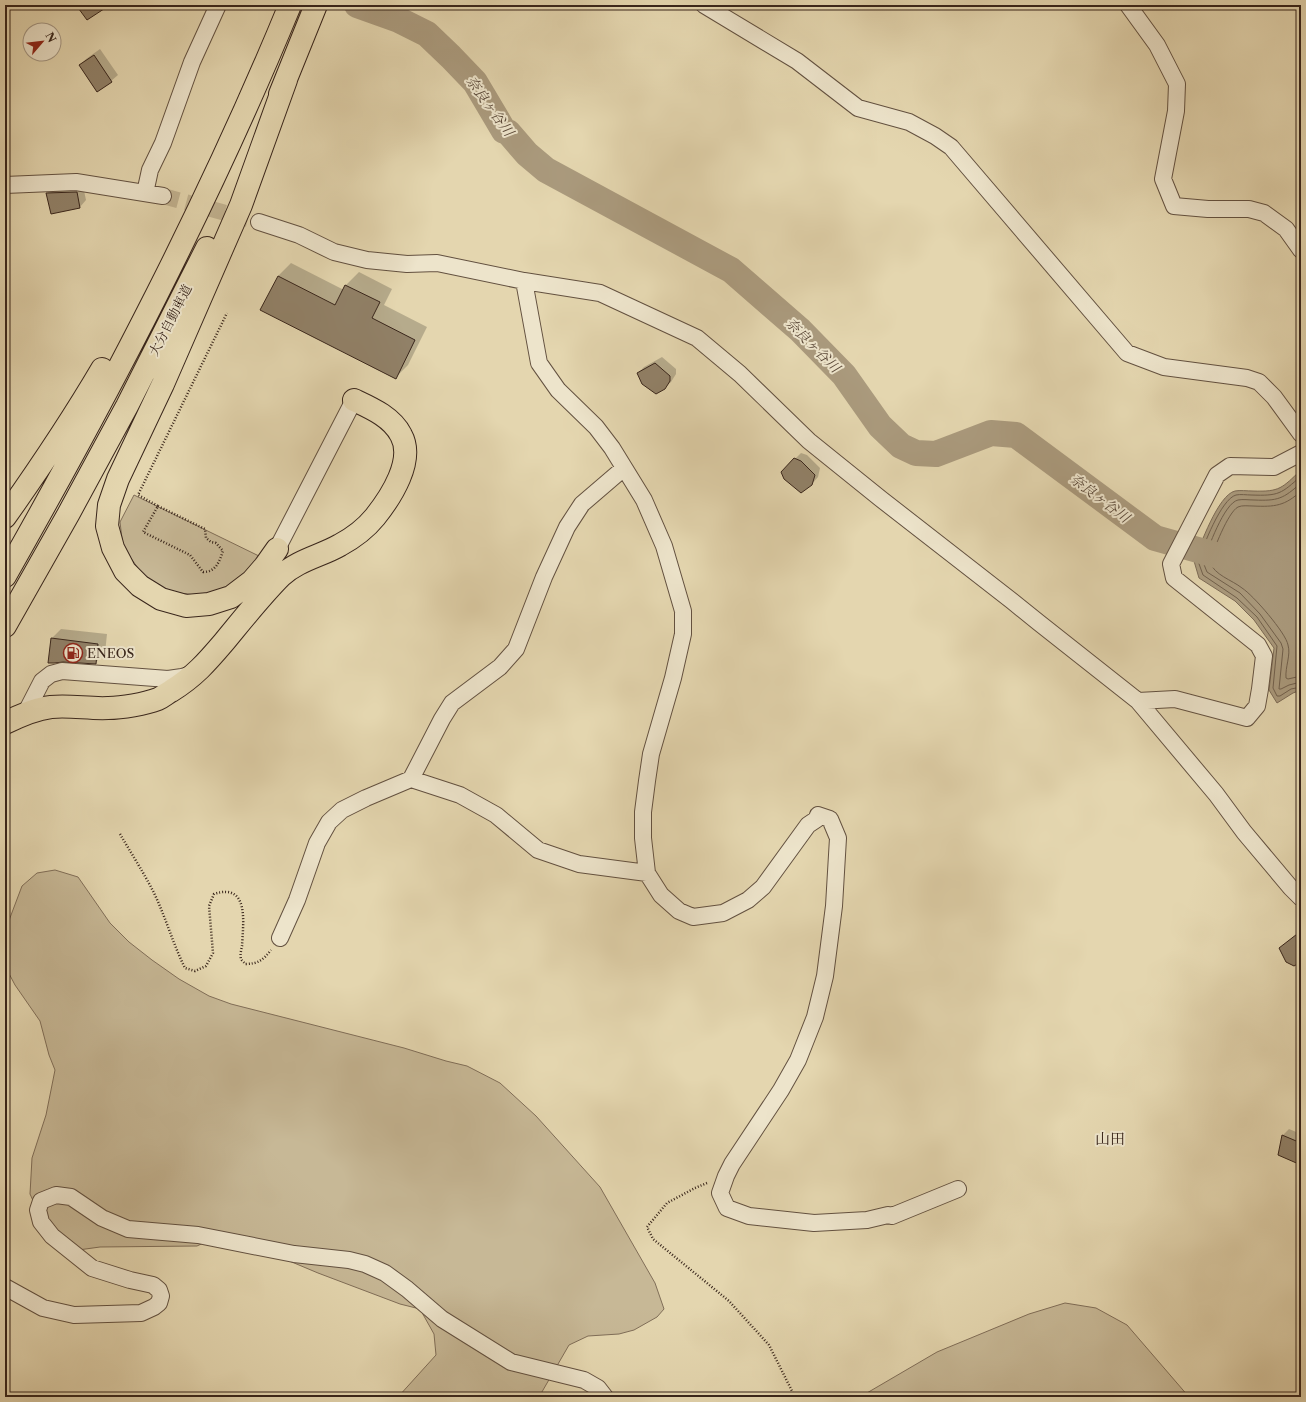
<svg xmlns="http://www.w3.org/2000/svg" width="1306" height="1402" viewBox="0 0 1306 1402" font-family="'Libre Caslon Text','Noto Serif JP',serif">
<rect width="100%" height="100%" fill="#e4d6af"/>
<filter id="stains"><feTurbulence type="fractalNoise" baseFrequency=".005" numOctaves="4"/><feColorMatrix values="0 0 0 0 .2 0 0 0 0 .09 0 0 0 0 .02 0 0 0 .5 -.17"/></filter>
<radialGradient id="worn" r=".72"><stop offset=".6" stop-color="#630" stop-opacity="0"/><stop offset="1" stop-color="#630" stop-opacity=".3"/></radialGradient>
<path fill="#c7b896" stroke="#806e58" d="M134,495L261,557L256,565L233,584L217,592L196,595L178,593L158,586L140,571L123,547L120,522Z
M55,870L78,877L110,923L129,942L152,960L179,979L209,996L231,1004L404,1048L446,1061L467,1066L500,1083L536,1116L600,1187L655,1283L664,1309L657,1317L634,1330L619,1334L588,1336L569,1345L539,1397H398L436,1355L434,1334L420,1309L400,1304L318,1273L237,1239L214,1238L197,1246L100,1247L71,1251L47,1231L30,1194L32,1158L46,1115L55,1070L49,1055L40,1021L15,985L5,966V931L22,886L37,873Z
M1065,1303L1096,1308L1127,1325L1189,1397H860L937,1352L1029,1314Z"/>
<path fill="#aa9a7d" stroke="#7c6b56" d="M1301,470V690L1293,693L1277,703L1269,690L1274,648L1254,620L1235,601L1199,578L1194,561C1200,546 1218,495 1235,491C1240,490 1247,491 1253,491C1280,492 1282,488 1301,470Z"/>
<path fill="#0003" d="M100,49L118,75L111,81L97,90L80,65L86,59Z
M83,186L86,200L80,207L52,213L47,193L54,187Z
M291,263L344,290L346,285L359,272L392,289L384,305L427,327L408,365L395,378L261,310L278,276Z
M662,357L676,369V374L671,382L664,388L638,373L644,367Z
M801,453L807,455L820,468L818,477L812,484L782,472Z
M61,629L107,634L105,653L95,663L52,638Z
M1289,1129L1301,1134V1163L1279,1154L1283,1135Z"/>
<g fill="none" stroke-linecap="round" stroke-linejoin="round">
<path stroke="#71604c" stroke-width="1" d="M1301,476C1281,494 1279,496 1251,495C1247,495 1240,494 1236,495C1221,499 1203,547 1198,561L1203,575L1237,598L1257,617L1277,646L1273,688L1277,696H1280L1291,689L1301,687
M1301,483C1283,499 1278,501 1254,500C1249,500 1243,499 1238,500C1224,503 1208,549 1203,562L1207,572L1240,593L1260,614L1281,643L1283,649L1279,689H1281L1289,685L1301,682
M1301,491C1285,506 1275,507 1253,506C1248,506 1242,505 1238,507C1228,512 1213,551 1210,562C1214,575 1232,580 1242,588C1253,595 1286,633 1288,645C1291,655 1285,667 1286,678L1288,679L1301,676"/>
<path stroke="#aa9a7d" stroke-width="26" d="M357,5L399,20L427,34L451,57L475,82L504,131L508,132L527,154L546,170L731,270L800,330L844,375L880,426L901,446L916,453L936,454L991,433L1016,435L1155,538L1301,579"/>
</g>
<path fill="#918168" stroke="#38251b" d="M76,5H110L87,20Z
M94,55L112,82L97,92L79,65Z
M77,192L80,208L51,214L46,193Z
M278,276L335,305L345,285L380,302L372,318L415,340L396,379L260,310Z
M655,363L670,376V381L665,389L656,394L642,384L637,373Z
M794,458L801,461L815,475L812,485L801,493L784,479L781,472Z
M51,638L98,644L96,664L63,662L54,663H48Z
M1301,931V962L1294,966L1286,962L1279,948Z
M1282,1135L1301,1143V1165L1278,1155Z"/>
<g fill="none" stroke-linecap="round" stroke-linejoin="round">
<path stroke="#c2b391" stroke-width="16" stroke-dasharray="16 8" stroke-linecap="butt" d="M163,196L259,222"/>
<g stroke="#635140" stroke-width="18">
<path id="minor" d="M704,5L797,61L858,108L909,122L935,136L951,147L1127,353L1164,367L1247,378L1259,382L1274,397L1301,434
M1128,5L1157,45L1177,84L1176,111L1163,179L1174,206L1208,209H1249L1264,213L1286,229L1301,250
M5,185L76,182L163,196
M145,193L150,170L163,143L192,62L218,5
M259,222L299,235L334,252L367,260L407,264L437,263L524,281L600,293L697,338L740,374L809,441L881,499L1012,601L1038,622L1138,701L1216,794L1244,832L1291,888L1301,898
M524,281L539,363L558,390L596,427L612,448L644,500L664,546L683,611V634L673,678L651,754L647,781L643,812V838L647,873L661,895L679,911L693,917L723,913L748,900L763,887L808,825L817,819L818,815L830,819L838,838L834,906L825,976L815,1017L798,1060L781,1090L732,1164L726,1176L720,1193L727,1208L749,1216L814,1223L867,1220L888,1215L892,1216L958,1189
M277,549L354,400
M1138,701L1175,699L1247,718L1257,706L1260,689L1264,656L1258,645L1174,578L1171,564L1217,475L1230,466L1274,467L1301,453
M25,714L42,681L51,674L62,671L168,679L182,677L191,674
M411,779L460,795L496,815L538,850L579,864L647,873
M280,938L297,900L317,843L329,822L342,810L366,798L411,779L442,719L452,703L500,667L516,649L544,577L567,527L582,504L624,468
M5,1287L43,1308L74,1315L141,1313L154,1307L159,1303L161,1296L159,1290L153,1285L130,1280L92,1268L52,1236L41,1222L38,1210L41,1201L56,1195L71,1197L102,1218L128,1229L198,1235L294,1254L349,1260L365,1264L385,1273L407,1289L442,1319L511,1362L584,1380L598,1388L605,1397"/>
</g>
<g stroke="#38251b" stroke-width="24">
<path id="highway" d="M280,94L316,5
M5,517C39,469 72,420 102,369
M277,549L265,566L252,581L231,597L209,604L186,606L161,599L140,586L125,571L113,548L107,526L109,505L118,479L163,384L241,205L286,80
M5,576C110,391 209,202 290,5
M5,626L69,513L127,406L207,248
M5,723C19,716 35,709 51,707C70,705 89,709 108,708C122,708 145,704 158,699C163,697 167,693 171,691C194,677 207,662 224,642C243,619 261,596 281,576C298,560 321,556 340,545C353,538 366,528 375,517C391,497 415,460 401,435C392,417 371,408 354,400"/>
</g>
<path stroke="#38251b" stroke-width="2.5" stroke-dasharray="1 2" stroke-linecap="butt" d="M158,506L205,529L206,538L211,542L216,543L223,551C219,562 216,572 203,572L190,555L143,532L158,506L138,495L227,313
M120,834C131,853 144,873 154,893C166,918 173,944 185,968L195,971L206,966L213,953L209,906L214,894C250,882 243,924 242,946C241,950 240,956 241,959C242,961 244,962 245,964C258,964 263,960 271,950
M707,1183L695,1188L667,1203L647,1227L653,1239L729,1301L769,1345L795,1397"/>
<use href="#minor" stroke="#ede4cb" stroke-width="16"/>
<use href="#highway" stroke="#e4d6af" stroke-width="22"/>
</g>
<defs>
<g id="fuel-ring" transform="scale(1)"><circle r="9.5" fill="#ede4cb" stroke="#8f2418" stroke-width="1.5"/><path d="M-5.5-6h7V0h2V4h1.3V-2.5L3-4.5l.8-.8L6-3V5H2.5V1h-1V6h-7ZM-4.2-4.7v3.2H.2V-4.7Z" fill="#8f2418"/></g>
</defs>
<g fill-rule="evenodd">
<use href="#fuel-ring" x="73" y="653"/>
</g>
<g text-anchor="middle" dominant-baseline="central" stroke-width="4" stroke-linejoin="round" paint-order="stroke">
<g font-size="13" fill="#38251b" stroke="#ede4cb">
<text transform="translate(170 320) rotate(-63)">大分自動車道</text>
</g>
<g font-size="13" fill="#38251b" stroke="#ede4cb" text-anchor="start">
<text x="87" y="653">ENEOS</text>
</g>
<g font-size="14" font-style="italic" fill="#5a4838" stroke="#ede4cb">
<text transform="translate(490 106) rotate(54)">奈良ヶ谷川</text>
<text transform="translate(813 345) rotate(45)">奈良ヶ谷川</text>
<text transform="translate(1100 498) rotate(37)">奈良ヶ谷川</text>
</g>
<g font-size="15" fill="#38251b" stroke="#ede4cb">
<text x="1110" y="1138">山田</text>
</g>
</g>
<rect width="1306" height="1402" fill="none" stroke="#e4d6af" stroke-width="20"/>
<rect x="6" y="6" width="1294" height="1390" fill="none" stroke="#38251b" stroke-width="2"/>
<rect x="10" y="10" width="1286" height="1382" fill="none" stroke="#38251b"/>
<g transform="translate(42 42) rotate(62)"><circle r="19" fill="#ede4cb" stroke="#a59885"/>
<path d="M0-3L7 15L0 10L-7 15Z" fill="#8f2418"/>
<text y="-6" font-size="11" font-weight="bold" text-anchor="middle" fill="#38251b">N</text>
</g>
<rect width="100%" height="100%" filter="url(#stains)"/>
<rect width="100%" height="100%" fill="url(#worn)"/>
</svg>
